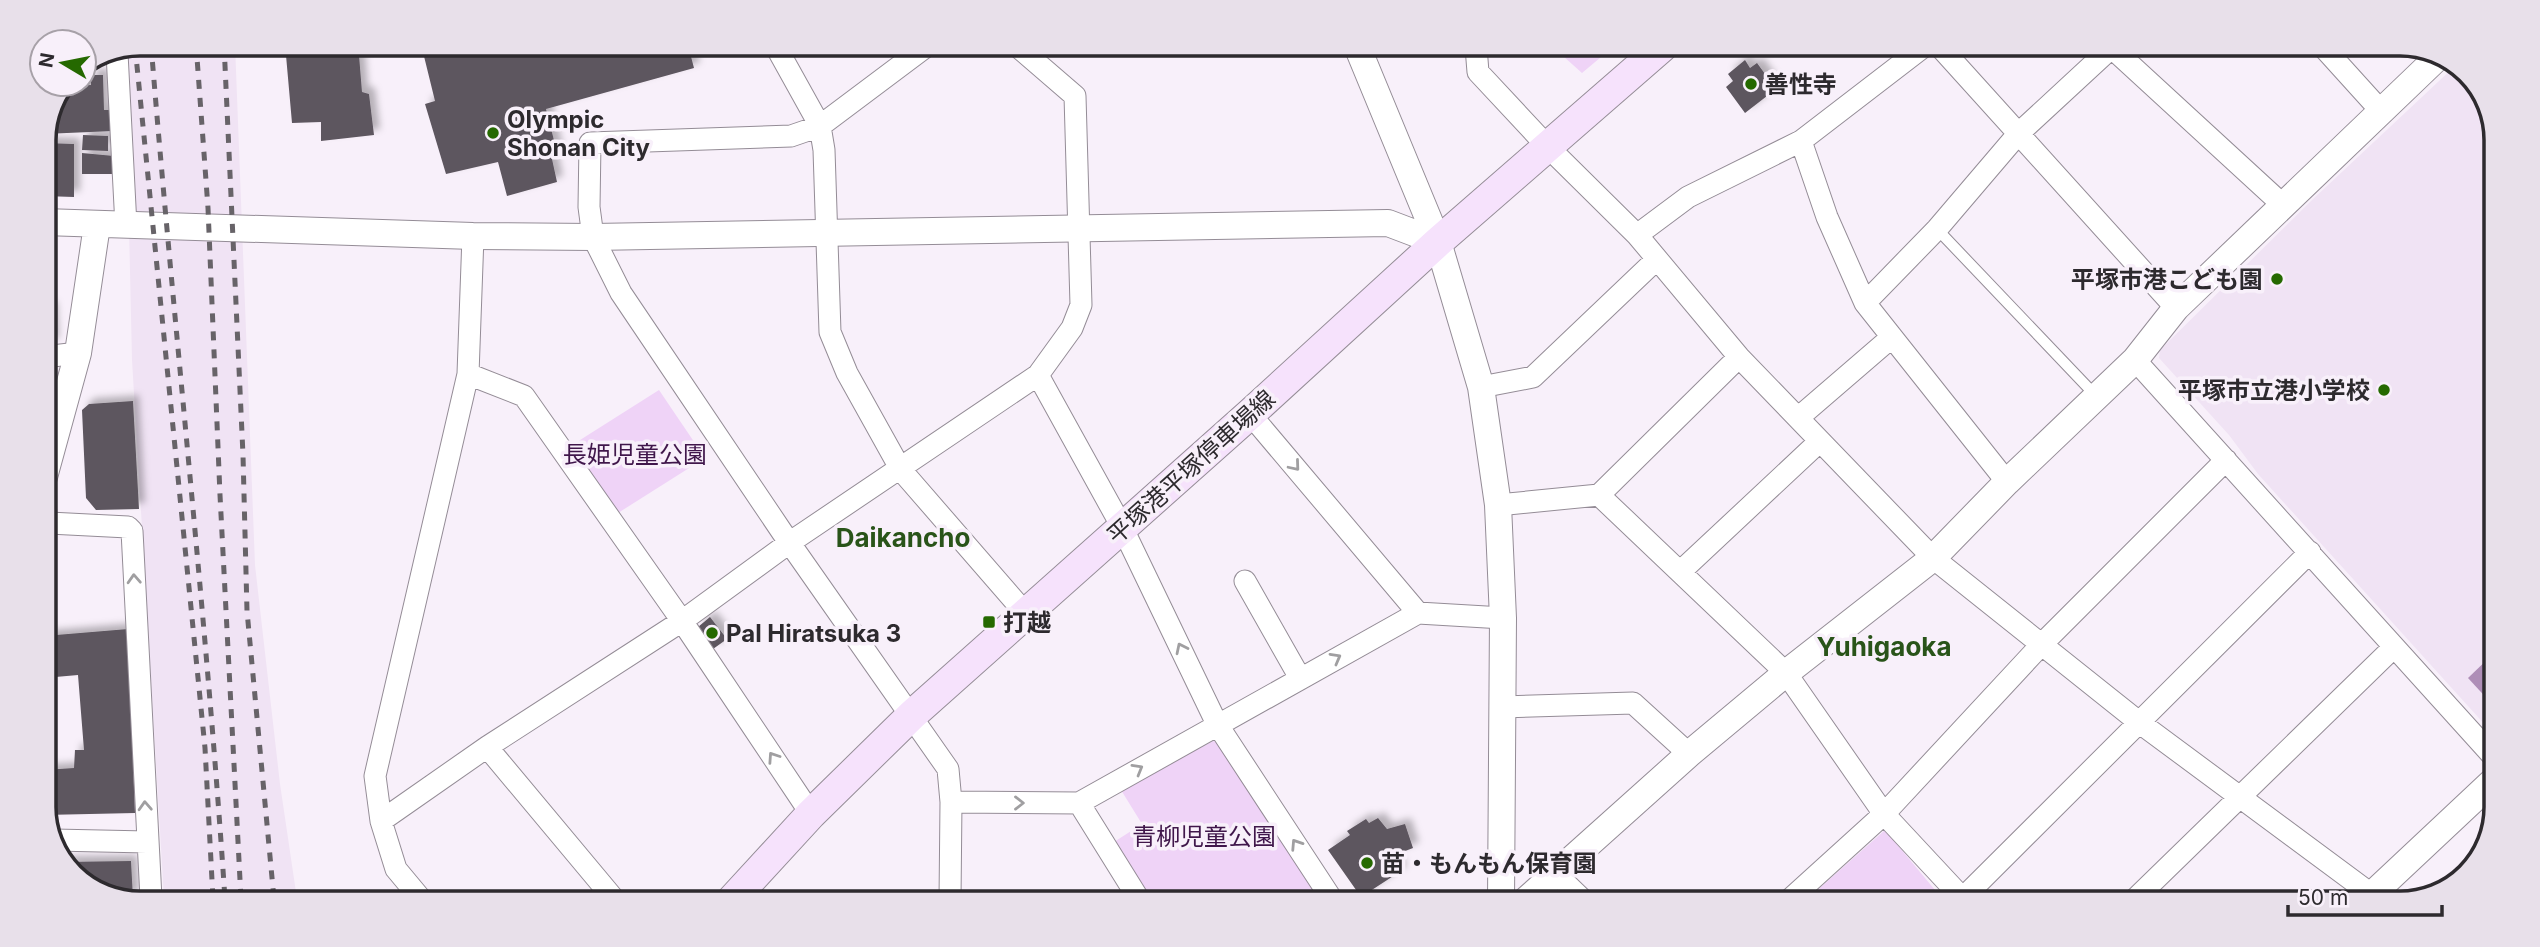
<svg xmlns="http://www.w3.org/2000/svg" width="2540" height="947" viewBox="0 0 2540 947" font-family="Inter,'Noto Sans JP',sans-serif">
<defs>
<filter id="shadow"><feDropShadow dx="6" dy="-6" stdDeviation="3.5" flood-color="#0004"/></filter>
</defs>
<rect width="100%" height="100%" fill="#f8f0fa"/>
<path fill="#f0e3f4" d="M140,44H235L255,565L280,784L297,899L164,898L132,360L125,50Z
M2455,66L2476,81L2496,133L2492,727H2487L2258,474L2229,435L2159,358L2160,350L2311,201Z"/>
<path fill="#efd3f7" d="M1553,47H1613L1582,73Z
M659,390L705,458L618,513L569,447Z
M1213,741L1220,743L1322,901H1152L1114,842L1142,824L1121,790Z
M1885,830L1945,902H1804Z"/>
<path fill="#ae8eb7" d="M2493,654L2492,704L2468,678Z"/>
<path fill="#5d565f" filter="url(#shadow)" d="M285,44H345L359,55L362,92L369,94L374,135L321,141V122L292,123Z
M421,44L688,45L694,68L546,109L558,156L552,159L557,182L507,196L498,162L446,174L425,104L435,101Z
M1745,60L1750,68L1757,63L1776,89L1745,113L1726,87L1733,81L1728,74Z
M90,75H103L104,110H112L113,131L44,134L66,86L91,85Z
M83,135L108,136V151L82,150Z
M44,143L74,144V197L44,196Z
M82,153L114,156L113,174H82Z
M51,307L53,344L44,345V309Z
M133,401L139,509L96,510L86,498L82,410L89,404Z
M710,617L727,639L713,649L698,627Z
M128,629L135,813L44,815V770L74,768L75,750H84L78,675L44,678V636Z
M1378,818L1387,829L1405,824L1413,848L1392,856L1401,871L1361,897L1328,850L1350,835L1347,831L1366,819L1369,823Z
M131,861L133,898H109L64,866L62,862Z"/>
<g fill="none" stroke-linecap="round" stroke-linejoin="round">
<g stroke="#948c96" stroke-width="12">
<path id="service" d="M1937,229L2097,397"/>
</g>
<g stroke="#948c96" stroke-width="23">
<path id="minor" d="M775,45L820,126L824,150L830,332L847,373L901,470L1026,614
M928,45L820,126L791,136L590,143L589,207L593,237L621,293L782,532L948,769L951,802L950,900
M1476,47L1478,72L1548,147L1637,235L1739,357L1933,558L2140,723L2383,903
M1941,48L2176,308
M2112,48L2284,206
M2324,48L2381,111
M117,53L126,226
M1801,141L1827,217L1865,303L2007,482
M1637,235L1688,197L1801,141L1922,48
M1865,303L1937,229L2018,134L2111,48
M44,357L78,353
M2135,360L2492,755
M468,374L524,396L682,621L811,814
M1038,375L1122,527L1217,724L1333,901
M1481,387L1533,377L1657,259
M1250,414L1418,613
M1798,418L1892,337
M1599,495L1739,357
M1498,505L1599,495L1786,673L1884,814L1966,902
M44,525L49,523L128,527L132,531L151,898
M1680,572L1820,441
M1245,581L1300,678
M1502,707L1633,703L1689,754
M487,747L614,899
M951,802L1079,803L1140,901
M1079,803L1418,613L1503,618
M381,821L487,747L682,621L789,543L1038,375L1072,328L1081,305L1075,96L1017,46
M54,840L147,842
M1556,874L1584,901
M421,899L396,869L381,821L375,776L468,374L473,236
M1787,902L1884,814L2041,645L2226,460
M1959,902L2310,552
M2131,903L2394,647"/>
</g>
<g stroke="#948c96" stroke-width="28">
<path id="tertiary" d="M1357,46L1438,242L1481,387L1498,505L1503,618L1501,901
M44,222L473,236L593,237L1388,223L1438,242
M44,477L78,353L97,225
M1525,901L1689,754L1786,673L1933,558L2007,482L2135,360L2176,308L2440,55
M2363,903L2492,782"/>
</g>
<g stroke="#948c96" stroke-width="32">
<path id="secondary" d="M732,900L811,814L912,715L1250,414L1438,242L1662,47"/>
</g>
<use href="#service" stroke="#fff" stroke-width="10"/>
<use href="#minor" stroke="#fff" stroke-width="21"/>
<use href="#tertiary" stroke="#fff" stroke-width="26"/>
<use href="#secondary" stroke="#f6e2fc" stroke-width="30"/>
<path stroke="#676368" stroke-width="5" stroke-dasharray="9 9" stroke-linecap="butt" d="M151,44C174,329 206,613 225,899
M196,44L208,208L220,495L241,899
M224,44L243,455L247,611L274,899
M135,46L205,748L213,899"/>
</g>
<defs><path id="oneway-chevron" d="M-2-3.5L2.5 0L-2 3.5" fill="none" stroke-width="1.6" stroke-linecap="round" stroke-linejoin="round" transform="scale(1.75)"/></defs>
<g stroke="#a09fa1">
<use href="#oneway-chevron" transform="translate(1295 466) rotate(50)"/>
<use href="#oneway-chevron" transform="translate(134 579) rotate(-93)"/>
<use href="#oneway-chevron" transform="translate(1181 648) rotate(-116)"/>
<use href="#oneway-chevron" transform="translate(1336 658) rotate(-29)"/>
<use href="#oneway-chevron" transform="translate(773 757) rotate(-124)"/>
<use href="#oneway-chevron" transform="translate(1138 769) rotate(-30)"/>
<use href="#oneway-chevron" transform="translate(1019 803)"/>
<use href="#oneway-chevron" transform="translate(145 806) rotate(-93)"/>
<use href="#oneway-chevron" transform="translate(1296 844) rotate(-123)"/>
</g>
<g fill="#256900" stroke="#f8f0fa" stroke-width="2.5">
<circle cx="1751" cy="84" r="7"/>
<circle cx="493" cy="133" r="7"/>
<circle cx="2277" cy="279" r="7"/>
<circle cx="2384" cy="390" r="7"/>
<rect x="982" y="615" width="14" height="14" rx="3.5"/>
<circle cx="712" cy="633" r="7"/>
<circle cx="1367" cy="863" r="7"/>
</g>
<g text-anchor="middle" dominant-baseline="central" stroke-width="7" stroke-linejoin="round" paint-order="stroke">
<g font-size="24" font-weight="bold" fill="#2d2a2e" stroke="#f8f0fa" text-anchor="start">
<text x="1765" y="84">善性寺</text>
<text x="507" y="119">Olympic<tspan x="507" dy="28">Shonan City</tspan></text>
<text x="2263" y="279" text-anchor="end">平塚市港こども園</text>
<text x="2370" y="390" text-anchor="end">平塚市立港小学校</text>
<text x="1003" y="622">打越</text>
<text x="726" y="633">Pal Hiratsuka 3</text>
<text x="1381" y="863">苗・もんもん保育園</text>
</g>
<g font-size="24" fill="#40174b" stroke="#f8f0fa">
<text x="635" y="454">長姫児童公園</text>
<text x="1204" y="836">青柳児童公園</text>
</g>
<g font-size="24" fill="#2d2a2e" stroke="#f8f0fa">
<text transform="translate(1191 467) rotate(-42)">平塚港平塚停車場線</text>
</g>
<g font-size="26" font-weight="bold" fill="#295419" stroke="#f8f0fa">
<text x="903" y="537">Daikancho</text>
<text x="1884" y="646">Yuhigaoka</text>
</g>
</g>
<path d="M0 0H2540V947H0ZM140 56H2400A84 84 0 0 1 2484 140V807A84 84 0 0 1 2400 891H140A84 84 0 0 1 56 807V140A84 84 0 0 1 140 56Z" fill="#e8e0ea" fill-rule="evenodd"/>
<path fill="none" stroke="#2d2a2e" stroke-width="3.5" d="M140 56H2400A84 84 0 0 1 2484 140V807A84 84 0 0 1 2400 891H140A84 84 0 0 1 56 807V140A84 84 0 0 1 140 56Z"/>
<g transform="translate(63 63) rotate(280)"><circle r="33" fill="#f8f0fa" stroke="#a7a1a8" stroke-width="2"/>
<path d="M0-5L12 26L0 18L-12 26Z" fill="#256900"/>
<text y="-10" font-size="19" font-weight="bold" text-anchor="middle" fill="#2d2a2e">N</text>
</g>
<path d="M2288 905v10h154v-10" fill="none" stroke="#2d2a2e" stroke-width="3.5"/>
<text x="2298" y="905" font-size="21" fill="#2d2a2e" stroke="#f8f0fa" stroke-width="5" paint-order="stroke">50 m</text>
</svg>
